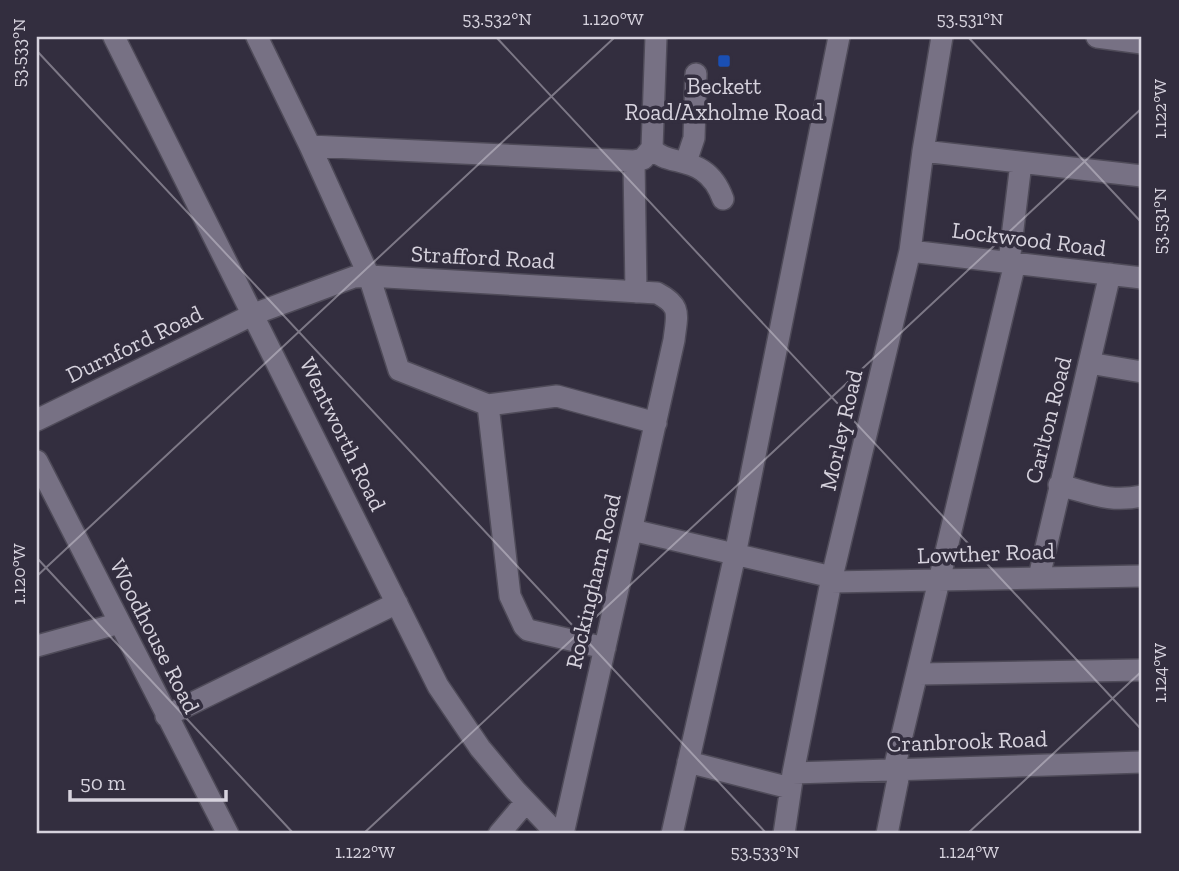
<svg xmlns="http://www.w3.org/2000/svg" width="1179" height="871" viewBox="0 0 1179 871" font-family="'Zilla Slab',serif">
<rect width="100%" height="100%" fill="#332e3f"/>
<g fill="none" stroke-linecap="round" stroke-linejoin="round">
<g stroke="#4f4b59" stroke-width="24">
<path id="minor" d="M114,37L438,686L480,748L515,790L557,834
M257,37L310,146L369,276L399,370L488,405L557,396L656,423
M656,37L652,148C667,169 706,151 723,199
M1097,37L1142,43
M310,146L634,161L643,159L652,148
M923,151L1142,176
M634,161L636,292
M686,162L694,138L696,74
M910,251L1142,278
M1009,262L1021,163
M1089,363L1142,372
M488,405L510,596L524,626L528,630L605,648
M37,420L254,314L354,277L369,276L657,293C682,306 677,314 674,340L563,834
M37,461L228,834
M1059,485C1091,493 1109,503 1142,496
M632,530L832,577
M1039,577L1110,274
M831,582L1142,576
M37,646L120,623
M919,674L1142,670
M166,716L397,603
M688,762L790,788
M894,769L1015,263
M793,773L1142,762
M499,834L526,802
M672,834L735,555L839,37
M784,834L793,773L832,577L910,251L923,151L942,37
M887,834L900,769"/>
</g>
<use href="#minor" stroke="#777184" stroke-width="21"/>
</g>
<path fill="none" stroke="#d6d2dd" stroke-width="2" stroke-opacity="0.45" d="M496,37L1142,730M968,37L1142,223M37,51L767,834M37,558L294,834M37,576L615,37M363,834L1142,108M967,834L1142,671"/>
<rect fill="#1a4fb4" stroke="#332e3f" stroke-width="2.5" x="717" y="54" width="14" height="14" rx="3.5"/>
<g text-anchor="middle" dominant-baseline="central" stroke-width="7" stroke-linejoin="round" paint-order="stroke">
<g font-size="23" fill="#d6d2dd" stroke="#332e3f">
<text x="724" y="86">Beckett<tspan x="724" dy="26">Road/Axholme Road</tspan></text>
</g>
<g font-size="23" fill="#d6d2dd" stroke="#332e3f">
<text transform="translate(1029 239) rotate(7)">Lockwood Road</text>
<text transform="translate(483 257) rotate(3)">Strafford Road</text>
<text transform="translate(134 344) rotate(-26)">Durnford Road</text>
<text transform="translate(1048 420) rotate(-76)">Carlton Road</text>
<text transform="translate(841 430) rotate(-77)">Morley Road</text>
<text transform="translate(343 434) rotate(64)">Wentworth Road</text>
<text transform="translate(986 553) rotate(-2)">Lowther Road</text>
<text transform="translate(593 581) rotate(-77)">Rockingham Road</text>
<text transform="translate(155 636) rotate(63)">Woodhouse Road</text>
<text transform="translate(967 741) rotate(-2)">Cranbrook Road</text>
</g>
</g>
<rect width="1179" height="871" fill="none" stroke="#332e3f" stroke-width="77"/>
<path d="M70 790v10h156v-10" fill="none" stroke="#d6d2dd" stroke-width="3.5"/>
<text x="80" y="790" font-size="21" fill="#d6d2dd" stroke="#332e3f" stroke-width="5" paint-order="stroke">50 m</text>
<rect x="38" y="38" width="1102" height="794" fill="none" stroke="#d6d2dd" stroke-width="2.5"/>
<g font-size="18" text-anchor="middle" fill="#d6d2dd">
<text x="497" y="25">53.532°N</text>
<text x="613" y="25">1.120°W</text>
<text x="970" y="25">53.531°N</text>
<text transform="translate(19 53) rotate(-90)" y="6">53.533°N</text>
<text transform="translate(1160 109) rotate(-90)" y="6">1.122°W</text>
<text transform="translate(1160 221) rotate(-90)" y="6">53.531°N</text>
<text transform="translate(19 574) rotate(-90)" y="6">1.120°W</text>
<text transform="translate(1160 673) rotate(-90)" y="6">1.124°W</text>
<text x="365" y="858">1.122°W</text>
<text x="765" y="858">53.533°N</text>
<text x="969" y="858">1.124°W</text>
</g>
</svg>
